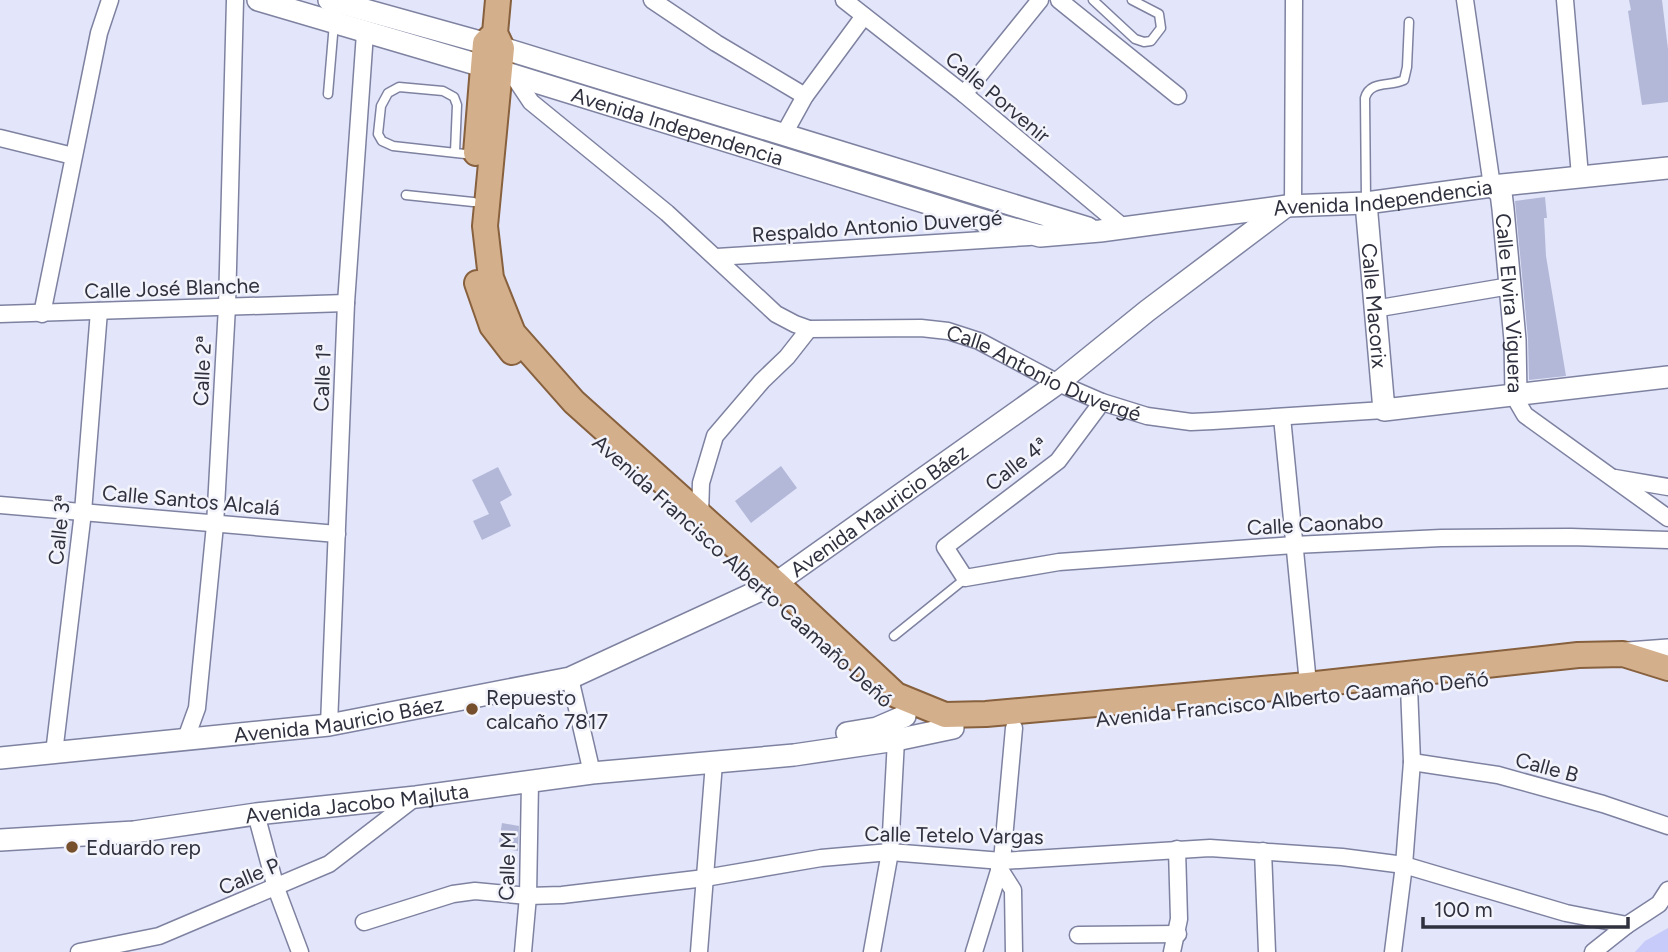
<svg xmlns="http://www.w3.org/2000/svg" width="1668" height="952" viewBox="0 0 1668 952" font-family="Figtree,sans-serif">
<rect width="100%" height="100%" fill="#e3e6fa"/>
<path fill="#c7cbf9" d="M1668,928V952H1635L1645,941Z"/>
<path fill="#b4b8d8" d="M1629,0H1662L1668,49V102L1642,105L1628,11L1631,10Z
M1545,197L1547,218H1544L1546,256L1566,376L1529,380L1528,339L1515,201Z
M781,466L797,488L751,523L735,501Z
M498,467L512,495L500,502L511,526L482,540L473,521L489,514L472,480Z
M502,823L519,826L518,851L498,848Z"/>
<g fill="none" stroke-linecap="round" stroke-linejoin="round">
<g stroke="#7e82a0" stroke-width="11">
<path id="lane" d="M1093,0L1135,39L1144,42L1151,41L1161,28L1159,14L1132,0
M328,94L334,23
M455,152L457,105L454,97L443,91L399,87L388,93L381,106L378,134L382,141L393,146L474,155
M406,195L473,202
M1366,200L1365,98C1370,80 1390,87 1404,80L1407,67L1409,22
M894,636L966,578"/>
</g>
<g stroke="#7e82a0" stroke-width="19">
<g id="street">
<path d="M652,0L716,43L805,96"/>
<path d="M844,0L964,94L1124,228"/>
<path d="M1059,0L1178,96"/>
<path d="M1465,0L1492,186"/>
<path d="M1565,0L1580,176"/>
<path id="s1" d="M513,75L531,102L667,213L776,314L795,324L809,329L921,328L948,331L979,341L1058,383L1102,402L1147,416L1191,422L1213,421L1384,410"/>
<path d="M964,94L1040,0"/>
<path d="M784,134L805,96L864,16"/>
<path d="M0,138L73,156"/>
<path d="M1293,206L1294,0"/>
<path d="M717,257L1029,237"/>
<path d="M1374,309L1510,286"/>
<path d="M0,314L346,303"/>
<path d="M42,314L99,33L110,0"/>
<path d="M1516,394L1518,403L1525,415L1668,518"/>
<path d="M1102,402L1058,461L945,547L965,578L1059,562L1294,545L1441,538L1571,537L1668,540"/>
<path d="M1282,417L1309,694"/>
<path d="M1615,478L1668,487"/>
<path d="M0,505L337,534"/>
<path d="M700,515L701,483L715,436L762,381L787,357L809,329"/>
<path d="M570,678L592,773"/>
<path d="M329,725L346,303L365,33"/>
<path d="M185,741L197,708L215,525L227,306L235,0"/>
<path d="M54,753L83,512L99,311"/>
<path d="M1412,762L1498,775L1603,804L1668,826"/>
<path d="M256,814L276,888L300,952"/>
<path d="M1263,851L1267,952"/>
<path d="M999,868L1013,890L1014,952"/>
<path d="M364,922L453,894L475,891L528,896L562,895L705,878L821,858L890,852L1002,861L1210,848L1342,857L1404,865L1566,913L1627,925"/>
<path d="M1078,935L1178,934"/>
<path d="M79,952L159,936L329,864L416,797"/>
<path d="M523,952L528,896L530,782"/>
<path d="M699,952L714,763"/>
<path d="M872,952L890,852L896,740"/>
<path d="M974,952L1002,861L1014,728"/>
<path d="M1172,952L1179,919L1177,849"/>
<path d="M1393,952L1404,865L1412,762L1409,687"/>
<path d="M1593,952L1627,925L1659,904L1668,890"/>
</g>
</g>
<g stroke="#7e82a0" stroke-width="24">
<g id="secondary">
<path id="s2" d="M258,0L513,75L992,223L1040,236L1100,231L1287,206L1366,203L1492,186L1668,168"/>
<path d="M329,0L502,48L1088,228"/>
<path id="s3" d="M1492,186L1501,193L1503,209L1515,340L1516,394"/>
<path id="s4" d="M1366,203L1384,410L1668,377"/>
<path d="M1628,653L1668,650"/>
<path d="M847,733L877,728L905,716"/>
<path id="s5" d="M0,758L329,725L570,678L776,583L1058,383L1147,311L1285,207"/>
<path id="s6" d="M0,840L134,832L256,814L416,797L592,773L794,755L896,740L953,728"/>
</g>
</g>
<g stroke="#87603e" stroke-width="28">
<path id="primary" d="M498,0L495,33L502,48L485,226L491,278L513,333L574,402L776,583L896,695L945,715L986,714L1307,685L1578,655L1623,654L1668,668
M476,153L485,43L495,33
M477,283L492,326L512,352"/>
</g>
<use href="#lane" stroke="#fff" stroke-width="8"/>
<use href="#street" stroke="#fff" stroke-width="16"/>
<use href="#secondary" stroke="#fff" stroke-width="21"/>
<use href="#primary" stroke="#d4af8b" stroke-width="24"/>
</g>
<g fill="#76502c" stroke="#f3f4fb" stroke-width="2.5">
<circle cx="472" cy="709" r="7"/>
<circle cx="72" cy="847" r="7"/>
</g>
<g text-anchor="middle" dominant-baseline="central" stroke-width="5" stroke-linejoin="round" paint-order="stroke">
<g font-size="21" fill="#2f313e" stroke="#f3f4fb">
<text transform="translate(998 97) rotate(40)">Calle Porvenir</text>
<text stroke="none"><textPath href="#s2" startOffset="438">Avenida Independencia</textPath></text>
<text stroke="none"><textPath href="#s2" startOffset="1162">Avenida Independencia</textPath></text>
<text transform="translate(877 226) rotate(-4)">Respaldo Antonio Duvergé</text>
<text transform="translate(172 288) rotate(-2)">Calle José Blanche</text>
<text stroke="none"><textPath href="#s3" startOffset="122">Calle Elvira Viguera</textPath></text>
<text stroke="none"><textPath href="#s4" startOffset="103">Calle Macorix</textPath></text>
<text transform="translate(202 371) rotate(-87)">Calle 2ª</text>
<text stroke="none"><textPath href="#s1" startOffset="637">Calle Antonio Duvergé</textPath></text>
<text transform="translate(322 378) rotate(-88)">Calle 1ª</text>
<text transform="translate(1016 464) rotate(-38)">Calle 4ª</text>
<text transform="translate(191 500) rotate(5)">Calle Santos Alcalá</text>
<text stroke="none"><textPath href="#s5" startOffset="929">Avenida Mauricio Báez</textPath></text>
<text transform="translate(1315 524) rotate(-3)">Calle Caonabo</text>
<text transform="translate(59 530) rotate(-84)">Calle 3ª</text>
<text transform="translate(743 571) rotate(42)">Avenida Francisco Alberto Caamaño Deñó</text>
<text transform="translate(1292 699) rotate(-6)">Avenida Francisco Alberto Caamaño Deñó</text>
<text stroke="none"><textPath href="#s5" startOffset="341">Avenida Mauricio Báez</textPath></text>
<text transform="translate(1547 767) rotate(15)">Calle B</text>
<text stroke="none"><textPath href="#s6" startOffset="359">Avenida Jacobo Majluta</textPath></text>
<text transform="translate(954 835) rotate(1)">Calle Tetelo Vargas</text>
<text transform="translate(507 866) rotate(-88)">Calle M</text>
<text transform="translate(249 876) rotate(-23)">Calle P</text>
</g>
<g font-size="21" fill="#2f313e" stroke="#f3f4fb" text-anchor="start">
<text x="486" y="697">Repuesto<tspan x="486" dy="24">calcaño 7817</tspan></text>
<text x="86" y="847">Eduardo rep</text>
</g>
</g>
<path d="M1423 917v10h205v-10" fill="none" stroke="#2f313e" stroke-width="3.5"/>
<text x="1434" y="917" font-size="21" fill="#2f313e" stroke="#f3f4fb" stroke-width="5" paint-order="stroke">100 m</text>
</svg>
